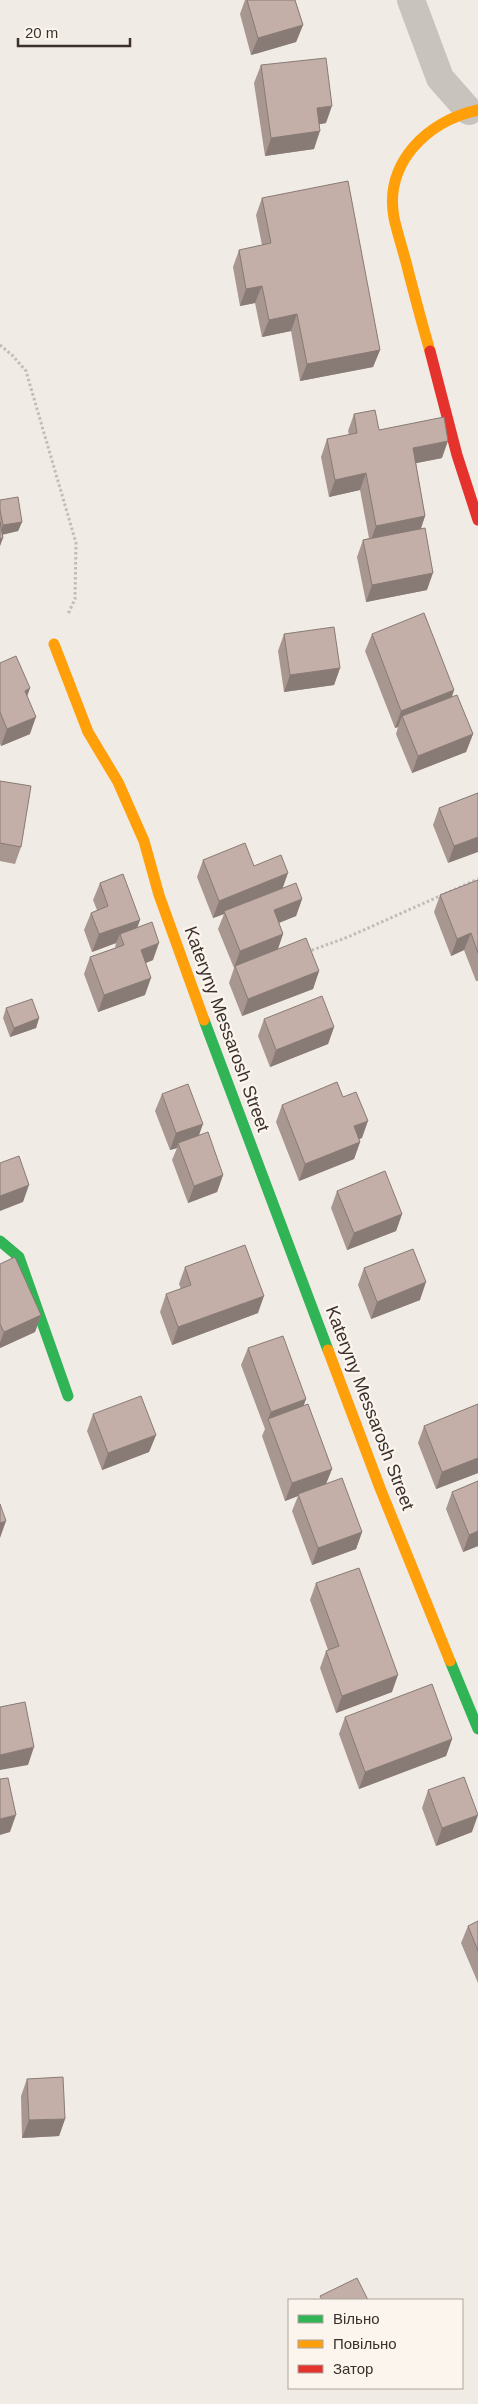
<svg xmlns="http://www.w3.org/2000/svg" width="478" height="2404" viewBox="0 0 478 2404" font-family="Arial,sans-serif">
<rect width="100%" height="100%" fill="#f0ebe5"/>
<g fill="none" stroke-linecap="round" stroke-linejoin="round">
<path stroke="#c2bbb6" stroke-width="3" stroke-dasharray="2.5 2.5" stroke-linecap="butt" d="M0,345L13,356L26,371L76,543L75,599L68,614
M307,952L348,937L478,879"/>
<path stroke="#c9c3be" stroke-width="28" d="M411,0L440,78L469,111"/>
<path stroke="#30b455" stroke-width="11" d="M204,1020L328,1350
M0,1241L19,1257L68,1396
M450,1661L478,1729"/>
<path stroke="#ff9f0a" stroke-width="11" d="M430,351C422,324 415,297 408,270C404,253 398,236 394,218C384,163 427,121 478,110
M54,644L88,732L118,782L144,841L159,895L204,1020
M328,1350L380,1488L450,1661"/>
<path stroke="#e5322d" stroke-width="11" d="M430,351L457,455L478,520"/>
</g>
<path fill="#a89690" d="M245,0H295L303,25L296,42L251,55L240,14Z
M261,65L326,123L319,124L314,149L265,156L254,83Z
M262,198L380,350L373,367L300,381L291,331L262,337L255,303L240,306L233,267L239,250L262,245L256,215Z
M354,414L379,430L442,458L416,463L425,516L421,529L427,590L366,602L357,557L363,540L369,538L360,490L329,497L321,457L327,439L349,435L348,431Z
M0,500L22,522L18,531L2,535L0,546Z
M284,634L340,668L334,685L284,692L278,651Z
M372,634L454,690L452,697L473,734L466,752L412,773L396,734L398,727L395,728L365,651Z
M0,663L30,688L27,696L30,734L1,746L0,744Z
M0,781L21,847L15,864L0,861Z
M478,793L448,863L433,825L439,808Z
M203,860L254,866L283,889L302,899L296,916L279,923L283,934L278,949L319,971L313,989L242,1016L229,983L234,968L218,929L224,914L213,918L197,877Z
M478,880V981H476L464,950L451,956L434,912L440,895Z
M100,883L140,920L137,927L153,960L146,963L145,995L98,1012L84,974L90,957L115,948L116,943L92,952L84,930L91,913L97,910L93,900Z
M6,1008L39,1018L36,1028L10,1037L3,1018Z
M264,1019L334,1027L328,1044L270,1067L258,1036Z
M162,1094L199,1135L223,1175L217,1192L188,1203L172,1160L177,1148L170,1150L155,1111Z
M282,1105L362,1138L359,1139L360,1142L354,1159L299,1181L276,1122Z
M337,1191L402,1214L396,1231L347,1250L331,1208Z
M0,1264L41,1315L35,1332L0,1348Z
M185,1267L258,1313L172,1345L160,1312L166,1294L181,1289L179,1284Z
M364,1268L420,1300L371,1319L358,1285Z
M248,1348L306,1399L303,1406L332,1469L326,1484L362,1532L356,1549L312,1565L292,1511L298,1496L285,1501L262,1436L265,1429L241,1365Z
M478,1404V1473L436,1489L418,1443L424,1426Z
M93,1414L156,1435L149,1452L102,1470L87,1431Z
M478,1481V1546L463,1552L446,1509L452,1492Z
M316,1583L392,1692L336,1713L320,1668L326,1651L328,1650L310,1600Z
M345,1717L452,1739L446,1756L359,1789L339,1734Z
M428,1790L472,1832L436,1846L422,1808Z
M478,1921V1983L461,1943L468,1926Z
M27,2079L65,2119L59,2136L22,2138L21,2096Z"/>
<path fill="#887a75" d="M303,25L296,42L251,55L258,38Z
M332,106L326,123L310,126L317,108Z
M320,131L314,149L265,156L271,138Z
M262,286L255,303L240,306L246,289Z
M297,314L291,331L262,337L269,320Z
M380,350L373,367L300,381L307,364Z
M448,441L442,458L407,465L413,448Z
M366,473L360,490L329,497L335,480Z
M425,516L419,533L370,543L376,526Z
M22,522L18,531L0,535L3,525Z
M3,538L0,546V539Z
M433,573L427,590L366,602L372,585Z
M340,668L334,685L284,692L290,675Z
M30,688L24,705L25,691Z
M454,690L448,707L402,716L398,727L395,728L401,711Z
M36,717L30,734L1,746L7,729Z
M473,734L466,752L412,773L418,756Z
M478,837V852L448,863L454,846Z
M288,873L282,890L224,911V914L213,918L219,901Z
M302,899L296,916L268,927L274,910Z
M140,920L134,937L120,934L116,943L92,952L99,934Z
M471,933L464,950L451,956L457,939Z
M283,934L277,951L235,966L234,968L240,951Z
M159,943L153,960L135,967L141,950Z
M319,971L313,989L242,1016L248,999Z
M151,978L145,995L98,1012L104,995Z
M39,1018L36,1028L10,1037L14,1028Z
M334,1027L328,1044L270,1067L276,1050Z
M368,1121L362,1138L348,1143L354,1126Z
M203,1124L197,1141L178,1143L177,1148L170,1150L176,1133Z
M360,1142L354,1159L299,1181L305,1164Z
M223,1175L217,1192L188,1203L194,1186Z
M29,1185L23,1202L0,1211V1196Z
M402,1214L396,1231L347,1250L354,1233Z
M426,1282L420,1300L371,1319L377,1302Z
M264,1296L258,1313L172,1345L178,1327Z
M41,1315L35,1332L0,1348V1343L4,1332Z
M306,1399L300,1416L268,1419L271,1412Z
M156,1435L149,1452L102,1470L108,1453Z
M478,1458V1473L436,1489L442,1472Z
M332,1469L325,1486L298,1494V1496L285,1501L292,1483Z
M6,1521L0,1538V1523Z
M478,1531V1546L463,1552L469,1535Z
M362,1532L356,1549L312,1565L318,1548Z
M398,1675L392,1692L336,1713L342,1696Z
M452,1739L446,1756L359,1789L365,1772Z
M34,1747L28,1765L0,1770V1755Z
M16,1815L10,1832L0,1835V1819Z
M478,1815L472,1832L436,1846L442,1828Z
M65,2119L59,2136L22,2138L29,2120Z"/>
<path fill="#c3afa7" stroke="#887a75" d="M247,0H295L303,25L258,38Z
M326,58L332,106L317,108L320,131L271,138L261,65Z
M348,181L380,350L307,364L297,314L269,320L262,286L246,289L239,250L271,243L262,198Z
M375,410L379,430L444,417L448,441L413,448L425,516L376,526L366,473L335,480L327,439L357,433L354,414Z
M18,497L22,522L3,525L0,510V500Z
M0,522L3,538L0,539Z
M425,528L433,573L372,585L363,540Z
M424,613L454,690L401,711L372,634Z
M334,627L340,668L290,675L284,634Z
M16,656L30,688L25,691L36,717L7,729L0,712V663Z
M457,695L473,734L418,756L402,716Z
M0,781L31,786L21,847L0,843Z
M478,793V837L454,846L439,808Z
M245,843L254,866L281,855L288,873L219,901L203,860Z
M123,874L140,920L99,934L91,913L108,906L100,883Z
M478,880V953L471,933L457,939L440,895Z
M296,883L302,899L274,910L283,934L240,951L224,911Z
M152,922L159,943L141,950L151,978L104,995L90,957L124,945L120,934Z
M306,938L319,971L248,999L235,966Z
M322,996L334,1027L276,1050L264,1019Z
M32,999L39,1018L14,1028L6,1008Z
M337,1082L343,1097L356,1092L368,1121L354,1126L360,1142L305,1164L282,1105Z
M188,1084L203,1124L176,1133L162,1094Z
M208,1132L223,1175L194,1186L178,1143Z
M19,1156L29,1185L0,1196V1163Z
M385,1171L402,1214L354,1233L337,1191Z
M245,1245L264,1296L178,1327L166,1294L191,1285L185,1267Z
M413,1249L426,1282L377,1302L364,1268Z
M15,1257L41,1315L4,1332L0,1324V1264Z
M283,1336L306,1399L271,1412L248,1348Z
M141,1396L156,1435L108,1453L93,1414Z
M308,1404L332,1469L292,1483L268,1419Z
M478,1404V1458L442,1472L424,1426Z
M342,1478L362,1532L318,1548L298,1494Z
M478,1481V1531L469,1535L452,1492Z
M0,1504L6,1521L0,1523Z
M359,1568L398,1675L342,1696L326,1651L339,1646L316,1583Z
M432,1684L452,1739L365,1772L345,1717Z
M25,1702L34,1747L0,1755V1707Z
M464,1777L478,1815L442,1828L428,1790Z
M8,1778L16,1815L0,1819V1779Z
M478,1921V1951L468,1926Z
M63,2077L65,2119L29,2120L27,2079Z
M357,2278L368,2300H322L320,2296Z"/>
<g text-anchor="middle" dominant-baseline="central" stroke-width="4.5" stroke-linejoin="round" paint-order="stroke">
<g font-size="18" fill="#3b302b" stroke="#fbf5ee">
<text transform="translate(227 1029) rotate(70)">Kateryny Messarosh Street</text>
<text transform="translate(370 1408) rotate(69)">Kateryny Messarosh Street</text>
</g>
</g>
<rect x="288" y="2299" width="175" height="90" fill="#fbf5ee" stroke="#aea6a0"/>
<rect x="298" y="2315" width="25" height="8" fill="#30b455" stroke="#aea6a0"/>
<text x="333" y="2324" font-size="15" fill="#3b302b">Вільно</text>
<rect x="298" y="2340" width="25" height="8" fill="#ff9f0a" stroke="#aea6a0"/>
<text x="333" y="2349" font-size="15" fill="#3b302b">Повільно</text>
<rect x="298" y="2365" width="25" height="8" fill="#e5322d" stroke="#aea6a0"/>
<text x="333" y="2374" font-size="15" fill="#3b302b">Затор</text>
<path d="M18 38v8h112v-8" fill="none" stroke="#3b302b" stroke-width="2.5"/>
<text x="25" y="38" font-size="15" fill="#3b302b" stroke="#fbf5ee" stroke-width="4" paint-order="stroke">20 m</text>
</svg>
